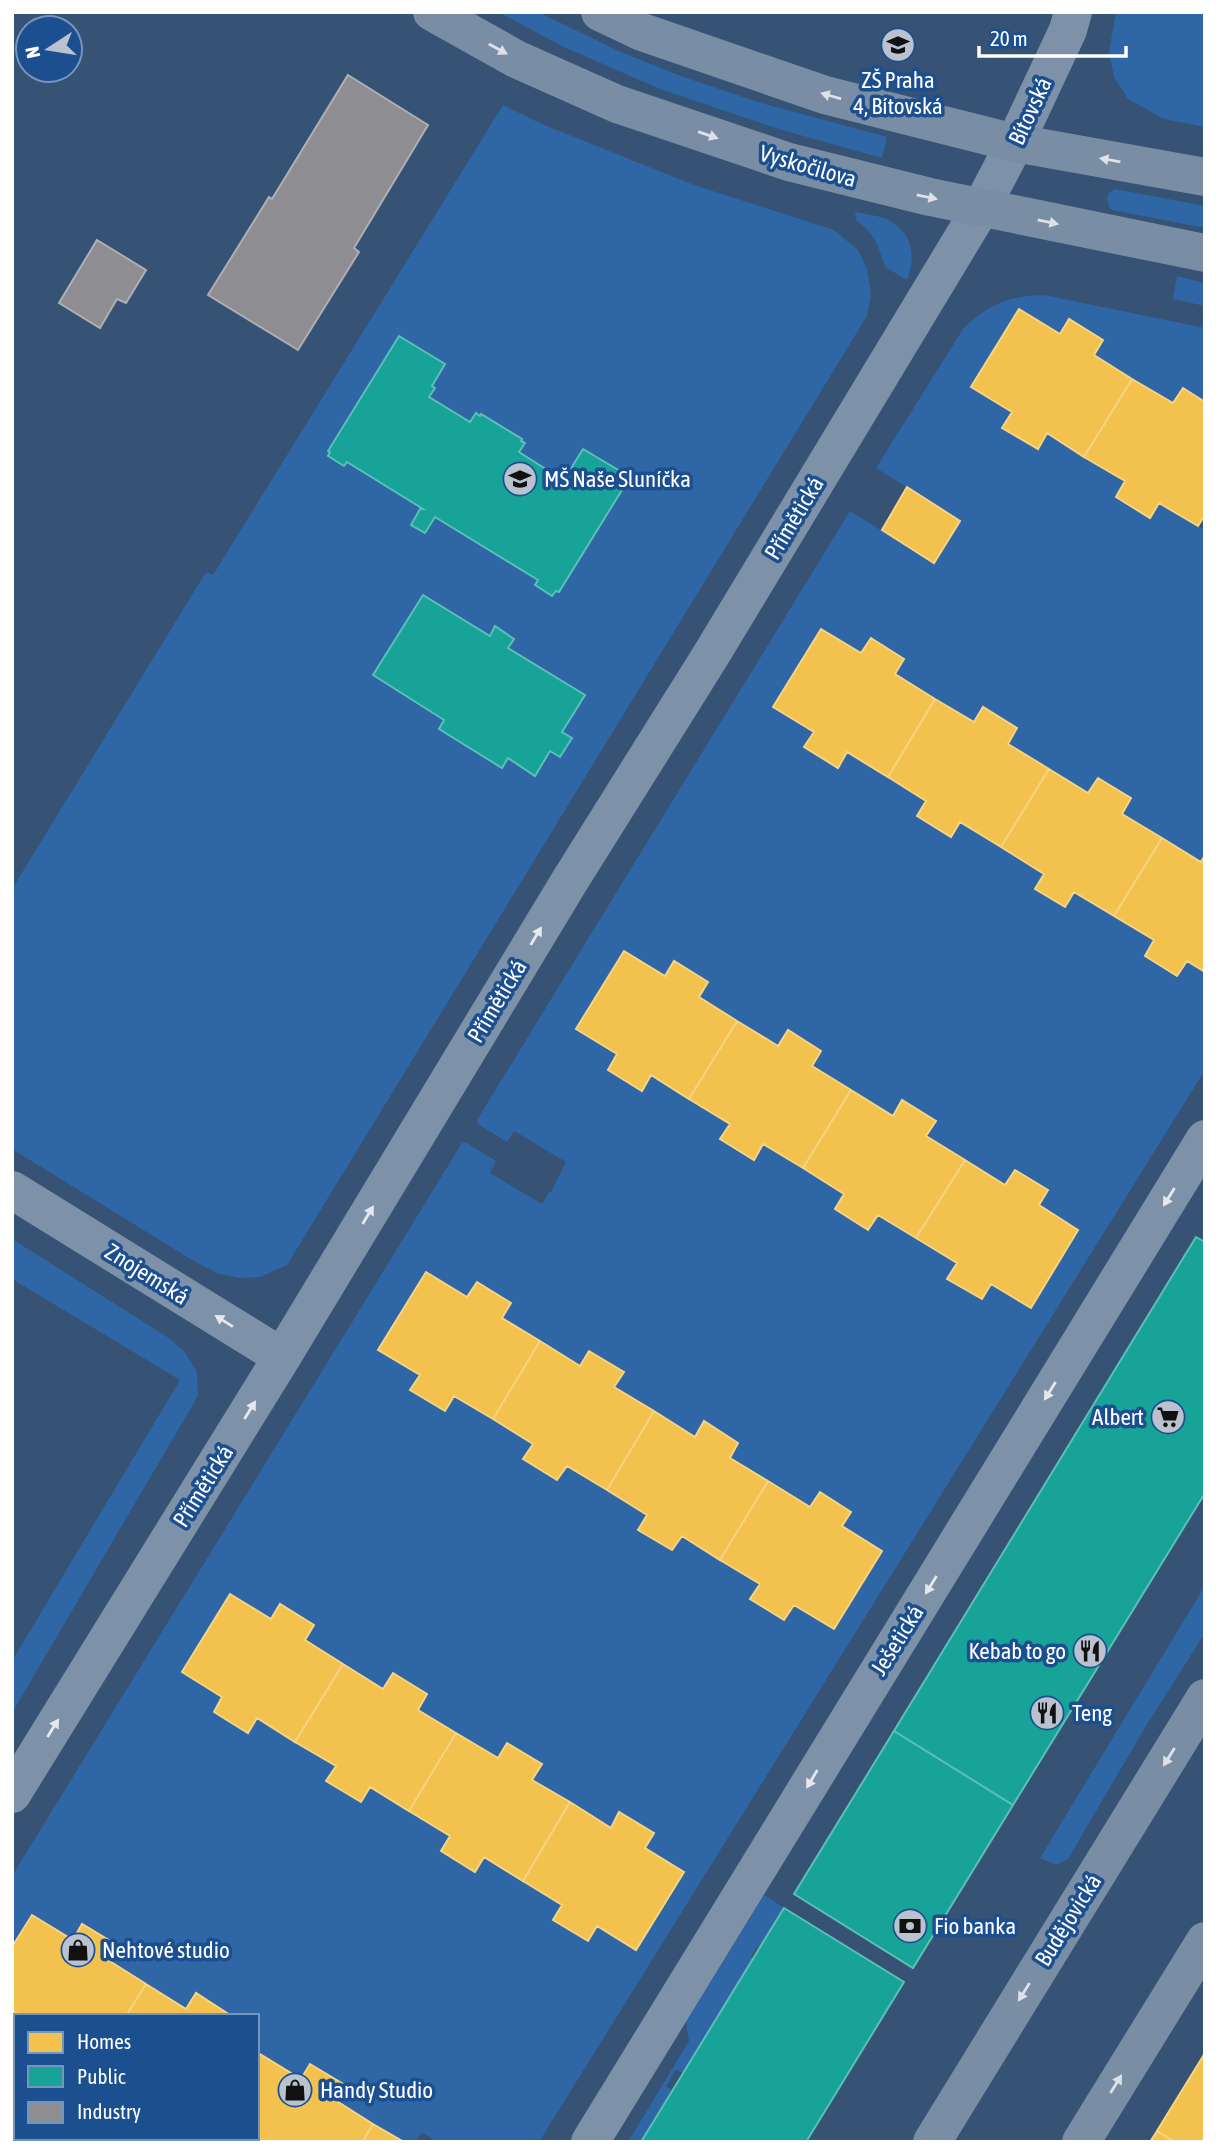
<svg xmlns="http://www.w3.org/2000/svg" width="1217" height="2154" viewBox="0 0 1217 2154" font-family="'Asap Condensed',sans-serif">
<rect width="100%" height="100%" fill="#365274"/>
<path fill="#2f66a5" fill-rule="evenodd" d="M498,12H538L621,52L681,76L761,103L887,137L882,158L782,130L660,89L564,47Z
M1116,12H1205V127L1164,119L1128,99L1114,77L1109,52Z
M503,105L542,124L694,185L834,230L858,250L867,269L871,294L867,316L287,1265L260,1277L240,1278L219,1274L192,1260L12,1149V889L206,572L213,575ZM399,336L444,364L432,386L434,388L429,397L470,422L476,413L480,416L481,414L522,439L521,441L525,443L519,452L560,478L566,468L570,470L583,449L630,478L559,592L556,591L552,596L535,585L538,580L435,517L425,533L411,525L423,509L347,462L344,466L328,456L330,452L328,450ZM423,595L490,636L496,627L514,639L508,648L585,695L535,775L508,758L502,767L439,729L444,720L373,675Z
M1115,189L1205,206V228L1112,210C1105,202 1105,195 1115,189Z
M855,212C864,214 875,215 884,218C912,230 917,254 907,280L885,267C879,247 874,232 856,220Z
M1177,276L1205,283V306L1173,299Z
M1044,295L1205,328V402L1183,388L1173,403L1094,355L1103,339L1070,319L1060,334L1019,309L971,386L1012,412L1037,449L1047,433L1125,481L1116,497L1150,518L1159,503L1205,530V855L1201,862L1122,814L1131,798L1098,778L1088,793L1008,744L1017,728L983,707L974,722L935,700L888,777L926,801L917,816L950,837L960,822L1044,874L1065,907L1074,892L1154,940L1145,956L1177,976L1187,961L1205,972V1070L539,2142H437L422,2132L416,2142H404L335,2100L344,2085L311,2064L301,2079L257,2053V2016H229L196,1994L186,2009L108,1960L82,1925L73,1940L32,1915L12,1947V1876L462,1143H467L496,1161L490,1173L542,1204L549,1192H551L566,1162L514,1131L507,1142L478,1124L477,1120L850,511L934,563L960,521L876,468L963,329C988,304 1009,296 1044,295ZM821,629L861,653L871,638L904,659L895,674L935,699L888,777L847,752L838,767L805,747L814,732L774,707ZM623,952L665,976L675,961L708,982L699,997L778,1046L788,1030L821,1051L812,1066L893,1116L902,1101L935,1121L926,1136L1005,1185L1015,1170L1048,1190L1039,1205L1078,1230L1032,1305L991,1284L982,1298L957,1263L878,1215L868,1229L835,1210L844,1194L763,1144L754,1160L721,1139L730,1124L651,1075L641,1090L608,1070L617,1054L576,1029ZM426,1272L467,1297L477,1282L511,1303L502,1318L580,1366L590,1351L623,1372L614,1387L695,1437L704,1422L738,1442L730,1458L810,1507L820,1493L851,1511L784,1619L751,1599L760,1584L682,1536L671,1550L638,1530L647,1515L567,1466L557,1480L523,1460L533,1444L454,1396L411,1390L420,1375L379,1350ZM230,1595L383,1689L427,1694L418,1710L498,1758L541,1765L532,1780L611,1828L620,1812L654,1833L645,1848L684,1873L636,1950L597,1926L587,1941L553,1920L562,1905L484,1857L475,1872L441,1852L450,1836L370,1787L360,1802L326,1781L335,1766L257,1718L214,1712L222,1697L182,1672Z
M12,1239L166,1336L184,1351L197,1372L198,1396L12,1713V1661L180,1380L12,1279Z
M1203,1589L1205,1590V1633L1146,1726L1068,1859L1056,1865L1040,1858Z
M764,1895L784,1908L760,1948L757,1947L751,1957L753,1959L683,2073L676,2070L666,2086L673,2091L641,2142H628L689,2041L686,2022Z"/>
<path fill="#f2c14e" stroke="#f6d483" stroke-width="2" d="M1019,309L1060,334L1069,319L1103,340L1094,355L1132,379L1084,457L1047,433L1038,449L1002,428L1012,412L971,387Z
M1132,379L1173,403L1183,388L1205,402V515L1198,526L1159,503L1150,518L1116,497L1125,481L1084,457Z
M907,487L960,521L934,563L882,530Z
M821,629L861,653L871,638L904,659L895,674L935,699L888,777L847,752L838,768L804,747L814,732L773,707Z
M935,699L974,722L983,707L1017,728L1008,744L1049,769L1001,847L960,822L951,837L917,816L926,801L888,777Z
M1049,769L1088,793L1098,778L1131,798L1122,814L1162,838L1114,916L1074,892L1065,907L1035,889L1044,874L1001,847Z
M1162,838L1201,862L1205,855V972L1187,961L1177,976L1145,956L1154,940L1114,916Z
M624,951L665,976L674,961L708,982L699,997L737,1021L689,1099L651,1075L642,1091L608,1070L617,1054L576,1029Z
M737,1021L778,1046L788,1030L821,1051L812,1066L851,1090L803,1168L763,1144L754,1160L720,1139L730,1124L689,1099Z
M851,1090L893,1116L902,1100L936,1121L926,1136L965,1160L916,1238L878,1215L868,1230L835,1209L844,1194L803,1168Z
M965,1160L1005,1185L1015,1170L1048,1190L1039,1205L1078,1230L1031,1308L991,1284L982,1299L947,1279L957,1263L916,1238Z
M426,1272L467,1297L477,1282L511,1303L502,1318L540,1341L493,1419L454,1396L445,1411L410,1390L420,1375L378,1350Z
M540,1341L580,1366L589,1351L624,1372L614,1387L654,1411L607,1490L567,1466L557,1480L523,1459L533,1444L493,1419Z
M654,1411L695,1437L704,1421L738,1443L730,1458L768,1481L720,1560L682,1536L672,1550L638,1530L647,1515L607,1490Z
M768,1481L810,1507L820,1492L851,1512L842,1526L882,1551L834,1629L794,1605L784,1620L750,1599L760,1584L720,1560Z
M230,1594L271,1619L280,1604L314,1625L305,1640L343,1664L295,1742L257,1718L248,1733L214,1712L222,1697L182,1672Z
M343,1664L383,1689L393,1673L427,1694L418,1710L456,1733L409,1811L370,1787L361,1802L326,1781L336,1766L295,1742Z
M456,1733L498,1758L507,1743L542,1764L532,1780L570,1802L523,1881L484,1857L475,1872L441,1851L450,1836L409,1811Z
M570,1802L611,1828L619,1812L654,1833L645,1848L684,1872L636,1950L597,1926L588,1941L553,1920L562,1905L523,1881Z
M32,1915L73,1940L82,1924L117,1945L108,1960L146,1984L126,2016H21L12,2010V1947Z
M146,1984L186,2009L196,1993L230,2015L126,2016Z
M1205,2053V2142H1175L1157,2131Z
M260,2054L301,2079L310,2064L345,2085L335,2100L373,2124L362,2142H228L222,2138H257V2058Z
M373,2124L404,2142H362Z
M1157,2131L1175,2142H1150Z"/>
<path fill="#17a398" stroke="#5dbfb7" stroke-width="2" d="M399,336L445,364L432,386L435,388L429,397L470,422L476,413L480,416L481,414L522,439L521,441L525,443L519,452L560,478L566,468L570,470L583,449L630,477L559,592L556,591L552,596L535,585L538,580L435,517L425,533L411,525L420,509H423L347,462L344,466L328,456L330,452L328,451Z
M423,595L490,636L495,626L514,639L508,648L585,695L562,732L572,738L560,757L550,751L535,776L508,758L502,768L439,729L444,720L373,675Z
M1196,1237L1205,1242V1493L1013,1805L894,1731Z
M894,1731L1013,1805L913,1968L794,1894Z
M784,1908L904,1982L806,2142H641Z"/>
<path fill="#8d8d92" stroke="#afafb3" stroke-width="2" d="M348,75L428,125L354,248L359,252L298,350L208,295L269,197L272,199Z
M97,240L146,270L126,303L117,299L100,328L59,303Z"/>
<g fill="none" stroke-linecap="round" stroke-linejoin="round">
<path stroke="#7d92a8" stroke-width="38" d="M12,1190L282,1357
M12,1794L282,1357L569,882L711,655L981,208L1015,143L1068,30L1073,12
M12,2099L16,2102
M75,2138L81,2142
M590,2142L1205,1139"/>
<path stroke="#798da4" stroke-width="38" d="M432,12L516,59L617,104L789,162L930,197L1205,253
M600,12L642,32L825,95L1015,143L1205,177
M932,2142L1205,1698
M1081,2142L1205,1941"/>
</g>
<defs><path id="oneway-solid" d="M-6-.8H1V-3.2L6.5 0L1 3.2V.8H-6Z" transform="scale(1.75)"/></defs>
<g fill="#dee2e8">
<use href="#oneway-solid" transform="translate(498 49) rotate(29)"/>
<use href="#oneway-solid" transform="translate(831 96) rotate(-164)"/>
<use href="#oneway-solid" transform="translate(708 135) rotate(19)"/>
<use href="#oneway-solid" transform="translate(1110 160) rotate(-170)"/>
<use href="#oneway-solid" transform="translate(927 197) rotate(12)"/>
<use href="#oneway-solid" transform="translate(1048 222) rotate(12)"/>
<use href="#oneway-solid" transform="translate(1169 1757) rotate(122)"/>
<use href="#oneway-solid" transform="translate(1024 1992) rotate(122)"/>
<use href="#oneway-solid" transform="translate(1116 2084) rotate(-58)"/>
</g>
<g fill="#e5e9ee">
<use href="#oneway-solid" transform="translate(536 936) rotate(-59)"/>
<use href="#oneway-solid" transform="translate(1169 1197) rotate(122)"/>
<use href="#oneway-solid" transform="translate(368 1215) rotate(-59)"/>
<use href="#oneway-solid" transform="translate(224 1321) rotate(-148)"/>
<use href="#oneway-solid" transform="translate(1050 1391) rotate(122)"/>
<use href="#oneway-solid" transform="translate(250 1410) rotate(-58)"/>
<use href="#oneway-solid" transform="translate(931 1585) rotate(122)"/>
<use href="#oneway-solid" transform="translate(53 1728) rotate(-58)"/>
<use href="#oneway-solid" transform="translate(812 1779) rotate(121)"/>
</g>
<defs>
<g id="school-disc" transform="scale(1.75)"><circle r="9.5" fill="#b9c2ce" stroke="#1b4f8f"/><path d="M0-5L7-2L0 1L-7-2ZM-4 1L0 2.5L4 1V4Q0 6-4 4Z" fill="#111"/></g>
<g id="supermarket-disc" transform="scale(1.75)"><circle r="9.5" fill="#b9c2ce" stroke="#1b4f8f"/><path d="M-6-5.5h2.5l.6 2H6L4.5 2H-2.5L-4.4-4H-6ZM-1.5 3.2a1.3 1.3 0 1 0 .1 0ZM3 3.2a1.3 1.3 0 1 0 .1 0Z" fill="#111"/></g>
<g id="restaurant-disc" transform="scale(1.75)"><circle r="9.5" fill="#b9c2ce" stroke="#1b4f8f"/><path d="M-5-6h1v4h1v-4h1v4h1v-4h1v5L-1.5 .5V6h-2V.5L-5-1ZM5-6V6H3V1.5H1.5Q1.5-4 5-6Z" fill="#111"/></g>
<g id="bank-disc" transform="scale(1.75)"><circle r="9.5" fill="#b9c2ce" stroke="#1b4f8f"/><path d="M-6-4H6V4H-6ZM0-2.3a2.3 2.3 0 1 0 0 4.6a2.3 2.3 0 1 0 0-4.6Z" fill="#111"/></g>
<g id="shop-disc" transform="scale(1.75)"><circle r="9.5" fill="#b9c2ce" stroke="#1b4f8f"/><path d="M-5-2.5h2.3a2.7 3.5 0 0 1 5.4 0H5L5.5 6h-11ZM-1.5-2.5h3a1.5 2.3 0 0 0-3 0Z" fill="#111"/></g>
</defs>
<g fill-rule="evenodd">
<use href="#school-disc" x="898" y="45"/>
<use href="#school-disc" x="520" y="479"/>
<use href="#supermarket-disc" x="1168" y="1417"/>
<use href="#restaurant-disc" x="1090" y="1651"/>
<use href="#restaurant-disc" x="1047" y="1713"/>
<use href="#bank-disc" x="910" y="1926"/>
<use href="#shop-disc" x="78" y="1950"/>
<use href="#shop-disc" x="295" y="2090"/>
</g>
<g text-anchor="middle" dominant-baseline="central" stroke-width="7" stroke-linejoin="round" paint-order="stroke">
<g font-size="23" fill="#fff" stroke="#1b4f8f" text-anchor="start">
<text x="898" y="80" text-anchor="middle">ZŠ Praha<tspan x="898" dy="26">4, Bítovská</tspan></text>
<text x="544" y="479">MŠ Naše Sluníčka</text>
<text x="1144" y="1417" text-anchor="end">Albert</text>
<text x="1066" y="1651" text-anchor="end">Kebab to go</text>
<text x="1072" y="1713">Teng</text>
<text x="934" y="1926">Fio banka</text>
<text x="102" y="1950">Nehtové studio</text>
<text x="320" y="2090">Handy Studio</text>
</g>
<g font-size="23" fill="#fff" stroke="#1b4f8f">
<text transform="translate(1030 111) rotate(-65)">Bítovská</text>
<text transform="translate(808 166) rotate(16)">Vyskočilova</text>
<text transform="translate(794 518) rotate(-59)">Přímětická</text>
<text transform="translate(497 1001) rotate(-59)">Přímětická</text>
<text transform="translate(147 1274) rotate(32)">Znojemská</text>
<text transform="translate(203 1486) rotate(-58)">Přímětická</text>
<text transform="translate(897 1640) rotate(-58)">Ješetická</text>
<text transform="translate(1068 1920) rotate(-58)">Budějovická</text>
</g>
</g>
<rect width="1217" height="2154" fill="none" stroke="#ffffff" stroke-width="28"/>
<rect x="14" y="2014" width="245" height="126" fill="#1b4f8f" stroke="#7695bc" stroke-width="2"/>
<rect x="28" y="2032" width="35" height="21" fill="#f2c14e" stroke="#7695bc" stroke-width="2"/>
<text x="77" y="2049" font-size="21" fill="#ffffff">Homes</text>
<rect x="28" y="2066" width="35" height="21" fill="#17a398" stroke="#7695bc" stroke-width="2"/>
<text x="77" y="2084" font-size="21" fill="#ffffff">Public</text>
<rect x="28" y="2102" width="35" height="21" fill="#8d8d92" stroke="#7695bc" stroke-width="2"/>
<text x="77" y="2119" font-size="21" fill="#ffffff">Industry</text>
<g transform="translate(49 49) rotate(258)"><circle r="33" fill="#1b4f8f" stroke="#7695bc" stroke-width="2"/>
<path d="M0-5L12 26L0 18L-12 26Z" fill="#b9c2ce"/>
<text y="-10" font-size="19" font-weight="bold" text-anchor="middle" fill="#ffffff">N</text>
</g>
<path d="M979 46v10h147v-10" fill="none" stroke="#ffffff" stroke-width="3.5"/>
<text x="990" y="46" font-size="21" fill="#ffffff" stroke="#1b4f8f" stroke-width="5" paint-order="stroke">20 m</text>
</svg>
